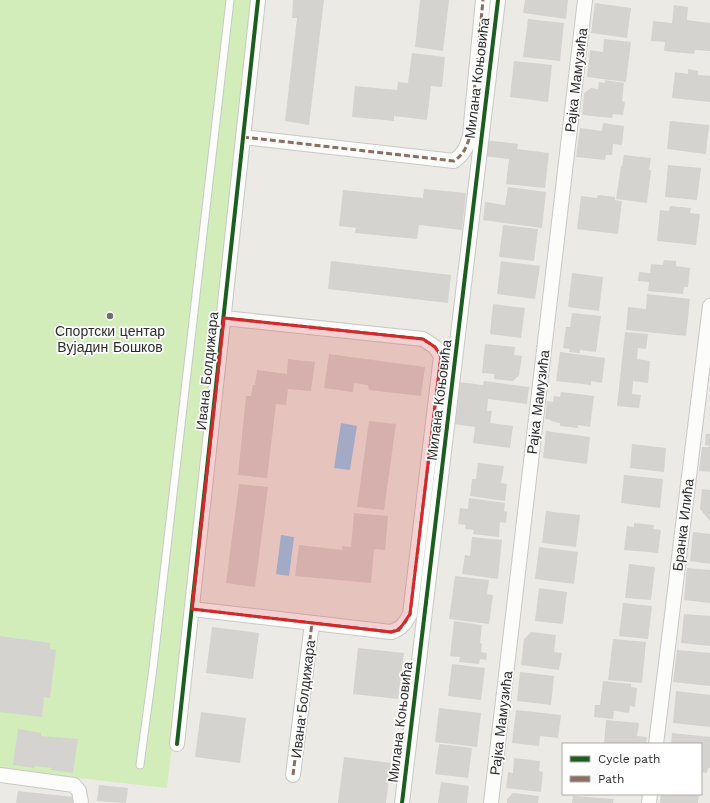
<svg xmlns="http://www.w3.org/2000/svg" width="710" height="803" viewBox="0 0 710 803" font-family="'Work Sans',sans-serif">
<rect width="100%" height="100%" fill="#eceae4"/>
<path fill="#d2ecba" d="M0,0H257L167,788L0,769Z"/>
<path fill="#96cbee" d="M341,423L357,426L350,470L334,468Z
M281,535L294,537L289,576L276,574Z"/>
<path fill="#d5d3cf" d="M293,0H324L309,125L285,121L297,18H292Z
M420,0H449L443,51L415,47Z
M525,0H568L566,19L523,13Z
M595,3L631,8L627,38L591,33Z
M674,5L688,7L687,20L710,23V51L695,50L694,54L664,51L665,42L651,41L653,21L672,23Z
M528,19L564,23L560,61L523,57Z
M604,39L631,42L626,82L587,77L590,50L603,52Z
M412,53L445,57L442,87L431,86L427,120L394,116V121L352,117L355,86L397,90L398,82L408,83Z
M514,61L552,65L548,102L510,97Z
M688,69L698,71V75L710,76V102L672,98L675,72L688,74Z
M605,80L624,83L622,101L625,102L623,115L613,114L612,118L582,115L584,93L591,88L598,89L599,82L605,83Z
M670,121L709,125L706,154L667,149Z
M603,123L624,126L622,145L613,144L612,155H606L605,160L576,157L580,128L602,131Z
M485,140L518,144L517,149L549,153L545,188L506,184L509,159L483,156Z
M624,155L651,158L649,170H651L647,203L616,199L621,166H622Z
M668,165L701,168L697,200L665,197Z
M508,187L546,192L542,228L483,220L485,202L505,205Z
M424,189L466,193L462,230L419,225L417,239L355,233L356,228L339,226L343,190L423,198Z
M598,195L615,197V200L622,201L618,234L577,229L581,196L597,198Z
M670,206L691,208L690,213L700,214L696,245L657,241L660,210L669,211Z
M503,225L538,229L534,261L499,257Z
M664,260L676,261V266L690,268L688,287H684L683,294L648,291L649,282L638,281L639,272L650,273L651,264L663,265Z
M331,261L451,275L448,303L328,289Z
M501,261L540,266L535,299L497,294Z
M572,273L603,277L599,311L568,307Z
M647,294L690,299L686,336L626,330L628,307L646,309Z
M493,304L525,308L521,338L490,334Z
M572,313L601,316L596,352L580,350V353L569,352L570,349L563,348L566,327H570Z
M625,332L648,334L646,349L638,348L637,359L650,361L648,383L633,381L632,394L641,395L639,408L617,406Z
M485,344L515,347L514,355L522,356L519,375L513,381L494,379V374L482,373Z
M560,352L605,358L602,383L591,381V385L556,381Z
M329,354L425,367L421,396L369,390L368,385L354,383L353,392L324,388Z
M288,359L315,362L311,391L288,389L286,405L276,404L267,478L238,475L246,396H251L253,385H255L257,370L287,374Z
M484,381L529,387L527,404L488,399L487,411H492L490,423L513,426L510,448L473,443L475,427L453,424L459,382L483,385Z
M561,392L594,396L590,427L578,425V428L560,426V423L551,421V420L545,419L547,401L553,402L554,396L560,397Z
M369,421L396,424L384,510L357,507Z
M546,431L590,437L587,464L543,458Z
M706,434H710V446L705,445Z
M632,444L666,448L664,472L630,468Z
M702,447H710V472L699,471Z
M478,463L504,466L501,483L507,484L505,501L470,496L472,479H476Z
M624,475L663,479L660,508L621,503Z
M239,484L268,487L255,587L226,583Z
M702,489L710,490V521L700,509Z
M469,498L505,503L504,511L507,512L506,523L500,522L499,537L473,534L474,530L465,529L466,525L458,524L460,508L468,509Z
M546,511L580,515L576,547L542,543Z
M354,513L388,516L385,550L374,549L371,583L295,576L299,545L342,550V546L351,547Z
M634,523L654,525L653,529L661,530L658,553L624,550L627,526L634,527Z
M693,532L710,534V564L690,561Z
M472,537L502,540L498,579L462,574L465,555L470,556Z
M539,547L578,552L574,584L535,579Z
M629,564L655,567L651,600L625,598Z
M687,568L710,570V603L684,600Z
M455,576L489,580L487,594L493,595L489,624L449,619Z
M539,588L567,592L563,624L535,621Z
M623,603L652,606L648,639L619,636Z
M684,614L710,616V646L681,643Z
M454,621L482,625L480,643L482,644L481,652L487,653L486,660L480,659L479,664L459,662L460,657L450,656Z
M212,627L259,633L253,679L206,673Z
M531,632L556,635L554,652L562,653L559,670L521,665L524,639Z
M0,636L50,643V649L56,650L50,698L44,697L42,717L0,712Z
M613,639L646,642L642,683L608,680Z
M358,648L404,653L398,699L353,694Z
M677,650L710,653V686L673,682Z
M452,664L485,668L481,700L448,696Z
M520,672L554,676L551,705L517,701Z
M603,681L631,684V687L637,688L635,707L630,706L629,713L614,711L613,719L594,717L595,705H600Z
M676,691L710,695V727L673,723Z
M439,708L481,713L477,747L435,742Z
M516,710L561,715L558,738L540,736L539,746L512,743Z
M201,712L246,718L240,763L195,757Z
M606,720L639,723L637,736L647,737L646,744H604Z
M18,729L41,733V736L78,739L73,773L51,770L52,768L34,766V768L13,765Z
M672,733L710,737V768H708L707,773L701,772V744H671Z
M439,744L472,748L468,778L435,774Z
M344,757L391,763L386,803H338Z
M514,758L540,761L539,771L543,772L541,792L506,788L508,772L513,773Z
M441,782L469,786L467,803H438Z
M99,785L128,788L126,803L97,801Z
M18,791L73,797V803H16Z
M513,793L539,796L538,803H507V799Z
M661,794H699L698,803H660Z
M573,796L614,799L613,803H572Z"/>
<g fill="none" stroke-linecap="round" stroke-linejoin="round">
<g stroke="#c9c8c8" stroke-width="9">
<path id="service" d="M140,765L153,668L230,0"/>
</g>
<g stroke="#c9c8c8" stroke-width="16">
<path id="minor" d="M243,137L454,161C464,154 467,147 470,135L483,0
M192,609L391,632C401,629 405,624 410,614L441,356L435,347L423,339L224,318
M177,744L258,0
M656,744L710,306
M0,775L74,785L79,791L81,803
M293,775L312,623
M402,803L498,0
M491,803L585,0
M649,803L650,794"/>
</g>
<use href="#service" stroke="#fcfcfb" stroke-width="7"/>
<use href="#minor" stroke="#fcfcfb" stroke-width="14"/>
<path stroke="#8d6e63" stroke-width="3" stroke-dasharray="6 3" stroke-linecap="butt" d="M243,137L454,161C464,154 467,147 470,135L483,0
M192,609L391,632C401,629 405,624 410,614L441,356L435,347L423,339L224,318
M293,775L312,623"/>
<g stroke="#fff" stroke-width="6">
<path id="cycleway" d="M177,744L258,0
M402,803L498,0"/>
</g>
<use href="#cycleway" stroke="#1b5e20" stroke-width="4"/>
</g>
<path fill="#d62828" fill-opacity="0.2" stroke="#d62828" stroke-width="3" stroke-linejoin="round" d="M224,318L423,339L435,347L441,356L410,614L399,630L391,632L192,609Z"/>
<circle fill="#706f6d" stroke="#fff" stroke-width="1.5" cx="110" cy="316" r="4"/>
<g text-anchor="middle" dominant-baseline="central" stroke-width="3.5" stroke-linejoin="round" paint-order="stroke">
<g font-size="14" fill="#2d2d2d" stroke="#fff">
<text transform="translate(477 78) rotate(-83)">Милана Коњовића</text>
<text transform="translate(576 80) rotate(-83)">Рајка Мамузића</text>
<text transform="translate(207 371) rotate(-84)">Ивана Болдижара</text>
<text transform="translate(439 400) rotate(-83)">Милана Коњовића</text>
<text transform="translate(538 402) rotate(-83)">Рајка Мамузића</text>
<text transform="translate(683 525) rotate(-83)">Бранка Илића</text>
<text transform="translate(303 699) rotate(-83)">Ивана Болдижара</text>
<text transform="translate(400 722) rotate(-83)">Милана Коњовића</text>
<text transform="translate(501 723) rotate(-83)">Рајка Мамузића</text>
</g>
<g font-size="14" fill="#2d2d2d" stroke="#fff">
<text x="110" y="331">Спортски центар<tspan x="110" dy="16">Вујадин Бошков</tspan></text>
</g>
</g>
<rect x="562" y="743" width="140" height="52" fill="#ffffff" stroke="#ababab"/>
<rect x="570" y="756" width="20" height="6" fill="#1b5e20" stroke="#ababab"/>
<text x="598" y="763" font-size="12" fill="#2d2d2d">Cycle path</text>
<rect x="570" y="776" width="20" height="6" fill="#8d6e63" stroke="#ababab"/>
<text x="598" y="783" font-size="12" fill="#2d2d2d">Path</text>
</svg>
